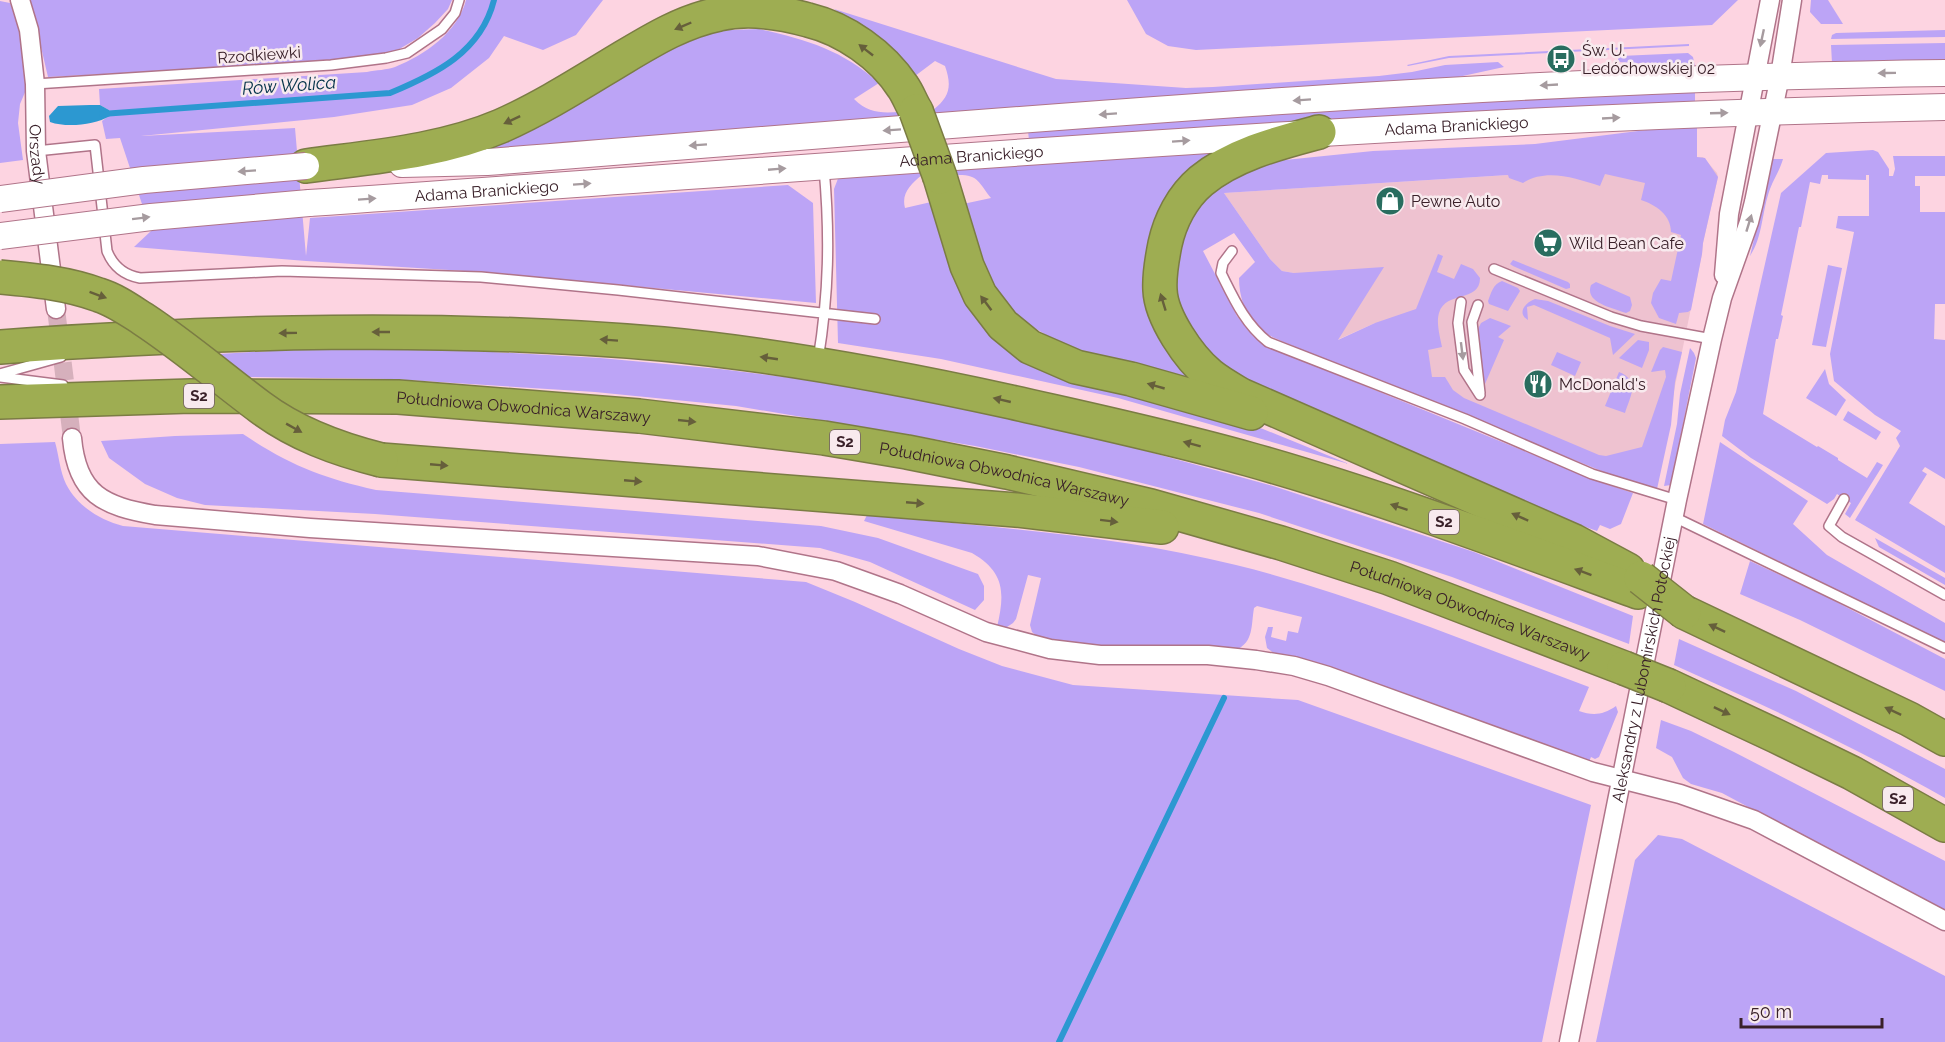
<svg xmlns="http://www.w3.org/2000/svg" width="1945" height="1042" viewBox="0 0 1945 1042" font-family="Raleway,sans-serif">
<rect width="100%" height="100%" fill="#fdd4e1"/>
<path fill="#eec2d0" d="M1703,157L1717,173L1718,177L1703,243L1702,254L1655,484L1390,371L1375,323L1337,340L1294,273L1282,271L1270,259L1224,193L1509,175Z"/>
<path fill="#bca4f6" d="M30,0H452L448,9L435,23L418,38L396,51L356,58L286,64L48,77Z
M466,0H603L576,35L543,50L504,36L489,58L451,88L412,105L334,117L141,136L295,128L306,256L310,218L788,185L813,203L816,303L481,272L306,261L134,247L151,231L120,138L106,139L102,121L110,115L109,110L100,105L99,89L367,72C376,70 387,70 395,67C425,55 458,32 466,0Z
M1127,0H1738L1712,25L1196,50L1168,46L1146,34Z
M1811,0H1828L1843,24H1821L1810,12Z
M0,1L10,3L23,36L28,68L26,90L20,104L18,123L23,160L0,163Z
M834,9L1056,79L1186,88L1213,87L1379,76L1412,72L1445,65L1498,62L1504,67L1449,79L935,114L933,110C950,97 952,86 945,66L935,61L915,76L876,37Z
M759,29C805,39 843,50 879,83L854,99C868,113 880,113 899,112L902,119L556,143L475,151L505,139L667,52L705,34L729,30Z
M1945,30V37L1831,39L1832,35L1836,33Z
M1945,43V61L1832,63L1831,45Z
M1689,44V46L1449,58L1408,66L1407,65L1449,56Z
M1688,53L1693,57L1695,67L1618,62V59L1620,56Z
M1695,92V103L1373,117L1029,140L1028,131L1371,106Z
M1697,127V157L1705,158L1718,177L1703,243L1702,254L1691,310L1688,312L1679,313L1676,324L1659,318L1651,303L1653,293L1661,279L1671,281L1681,235L1671,232C1671,215 1656,205 1641,200L1645,183L1605,174L1600,186C1575,178 1546,168 1523,183L1509,178L1508,175L1224,193L1270,259L1282,271L1294,273L1384,267L1338,340L1375,323L1416,309L1438,254L1443,256L1437,272L1454,279L1461,264L1473,269L1480,278C1480,303 1446,290 1439,313C1436,323 1440,337 1442,347L1428,350L1432,377H1445L1453,390L1464,398L1599,455L1606,456L1642,447L1666,377L1665,370L1651,372L1660,350L1663,347L1682,352L1675,382L1671,425L1657,489L1604,472L1302,350C1290,344 1269,337 1259,329C1245,316 1239,296 1239,278L1255,262L1234,233L1203,251L1237,316L1253,336L1272,348L1600,482L1633,493L1621,524L1610,529L1600,525L1597,531L1580,525L1252,387L1208,361L1175,301V259L1191,216L1220,181L1275,161L1373,151L1535,144L1654,129Z
M1873,150L1878,152L1889,169V176H1893L1895,169L1893,156H1945V176H1915V186H1920V212H1945V304H1935L1934,339L1945,340V479L1925,467L1922,471L1927,474L1909,503L1945,526V573L1855,520L1900,446L1896,438L1901,431L1875,415L1834,381L1830,354L1854,232L1836,228L1838,216H1869V175H1866V180L1828,179V175H1822L1820,184L1810,182L1801,227H1799L1781,315L1783,316L1778,339H1776L1763,414L1817,447L1818,446L1838,458V460L1867,478L1877,462L1883,465L1850,518L1845,514L1851,503L1837,494L1834,499L1827,504L1751,458L1722,436L1725,420L1736,392L1781,193L1826,153Z
M1225,151L1153,249L1206,385C1135,367 1024,352 990,278C979,254 972,228 963,204L991,198C978,182 979,174 955,175L953,167Z
M1773,159H1783C1780,170 1774,178 1770,189C1762,210 1763,237 1750,256Z
M921,169L922,175C911,184 901,193 905,208L931,202C943,248 954,297 988,333C994,339 1002,345 1009,351L1263,429L1349,464L1118,398L941,359L838,343L834,189L839,176Z
M1513,260L1568,282L1570,284V288L1566,289L1513,266L1510,264Z
M1828,265L1842,268L1826,347L1812,345Z
M1502,281L1518,288L1520,291L1508,311L1489,304L1488,301C1491,293 1493,284 1502,281Z
M1596,282L1630,297L1632,305L1630,311L1626,313C1614,308 1584,303 1591,285Z
M1535,299L1548,301L1610,326L1635,334L1613,355L1610,338L1534,305L1527,307L1528,320C1516,313 1526,302 1535,299Z
M1490,318L1511,326L1498,337L1504,340L1485,384L1483,381L1477,331L1481,323Z
M1638,340L1649,342V350L1642,368L1619,358Z
M1690,348L1694,353L1696,358L1671,485L1664,486L1677,424L1680,394Z
M441,349L600,358L720,369L858,386L1066,429L1273,486L1474,552L1633,616L1629,644L1452,577L1259,513L1079,467L975,446L736,406L595,392L391,379L248,377L219,354L287,350Z
M1557,352L1581,362L1575,376L1551,365Z
M1825,369L1829,384L1846,400L1836,416L1806,398Z
M1619,372C1641,381 1630,396 1625,413L1605,406Z
M1848,411L1881,432L1876,440L1843,420Z
M243,434C289,465 323,478 376,490L821,526L878,538L978,574L984,586V600L975,610L870,562L820,548L375,514L205,505L177,498L145,484L109,458L101,441L175,436Z
M55,442C59,456 60,472 66,484C77,506 100,520 123,526L806,582L855,602L959,649L1002,666L1073,685L1298,700L1591,805L1542,1042H0V444Z
M1720,442L1808,501L1793,524L1827,555L1945,623V643L1703,524Z
M867,515C990,527 1115,535 1236,565C1357,595 1472,644 1589,687L1579,711C1593,716 1603,715 1616,706L1618,712L1599,757L1595,759L1591,757L1589,762L1585,759L1278,656L1267,648L1265,637L1268,627H1273L1271,637L1286,641L1288,631L1298,633L1302,617L1257,606L1254,608C1251,625 1254,642 1236,650L1120,649L1041,639L1032,632L1030,625L1041,578L1028,575L1016,619L1013,623L1004,629L997,627C1005,593 1005,572 972,553L864,521Z
M1875,538L1945,578V585L1879,547Z
M1750,561L1825,596L1945,659V691L1800,620L1740,594Z
M1679,639L1796,691L1945,769V798C1857,748 1766,706 1674,665Z
M1661,720L1691,731L1734,752L1945,861V912L1722,793L1691,784L1683,778L1672,757L1656,748Z
M1658,835L1682,839L1945,976V1042H1596L1635,860Z"/>
<path fill="#2c98d1" d="M90,105H100L109,110L110,116C94,125 67,128 50,122L49,116L58,106Z"/>
<g fill="none" stroke-linecap="round" stroke-linejoin="round">
<path stroke="#2c98d1" stroke-width="6" d="M102,114L390,93C436,74 481,52 494,0
M1059,1042L1224,698"/>
<path stroke="#d6b0bc" stroke-width="18" stroke-dasharray="18 9" stroke-linecap="butt" d="M56,309L72,438"/>
<g stroke="#b07489" stroke-width="12">
<path id="service" d="M35,84L331,65L386,58L407,53L442,29L455,13L459,0
M36,151L95,145L107,251C113,266 123,275 140,278L282,271L481,277L618,290L875,319
M1232,251L1223,263L1221,273C1234,299 1245,324 1268,342L1465,419L1592,474L1677,500
M1494,269L1611,317L1641,326L1712,339
M1461,302L1458,323L1464,370L1480,395
M1478,305L1472,322L1480,393
M818,360C829,293 830,235 824,168
M0,374L61,357
M0,377L63,385
M1844,499L1829,526L1842,537L1945,595
M1674,517L1945,648"/>
</g>
<g stroke="#b07489" stroke-width="21">
<g id="minor">
<path id="s1" d="M20,0L29,30L35,84L36,151L56,309"/>
<path d="M1724,275L1729,214L1770,0"/>
<path d="M72,438C77,495 104,506 155,515L310,528L758,556L836,571L900,594L986,632L1050,649L1100,655H1208L1256,660L1294,666L1328,676L1593,772L1680,794L1754,820L1945,921"/>
<path id="s2" d="M1569,1042L1677,500L1712,339L1722,298L1749,222L1754,202L1780,76L1792,0"/>
</g>
</g>
<g stroke="#b07489" stroke-width="28">
<g id="secondary">
<path d="M402,164L487,162C972,124 1458,79 1945,73"/>
<path id="s3" d="M309,203C854,166 1398,118 1945,107"/>
</g>
</g>
<g stroke="#7b7c44" stroke-width="36">
<g id="motorway">
<path d="M1319,132C1278,143 1234,154 1201,181C1182,197 1170,221 1165,244C1162,259 1159,275 1160,290C1161,317 1189,358 1210,375C1220,383 1231,389 1241,395L1574,541L1628,570"/>
<path d="M306,166C371,157 440,152 501,126C544,107 584,81 624,57C654,39 684,21 719,14C749,7 779,12 808,20C845,29 882,55 903,87C908,94 911,103 916,111"/>
<path d="M940,177L967,266L980,295L1003,325L1030,347L1076,367L1131,379L1251,413"/>
<path d="M0,347C221,331 442,325 663,344C780,355 897,377 1011,402C1090,420 1170,437 1248,459C1380,496 1509,545 1638,592"/>
<path id="s4" d="M0,402L191,396L398,397L639,416L824,438L907,452L1007,472L1151,506L1281,543L1389,578L1624,668"/>
<path d="M381,460L1016,510L1162,527"/>
<path d="M1684,612L1909,719L1945,739"/>
<path d="M1669,686L1776,736L1852,773L1945,825"/>
</g>
</g>
<use href="#service" stroke="#fff" stroke-width="9"/>
<use href="#minor" stroke="#fff" stroke-width="18"/>
<use href="#secondary" stroke="#fff" stroke-width="26"/>
<use href="#motorway" stroke="#9ead52" stroke-width="33"/>
<g stroke="#b07489" stroke-width="28" stroke-linecap="butt">
<path id="secondary-bridge" d="M0,199L144,180L306,166
M0,236L151,217L309,203"/>
</g>
<g stroke="#7b7c44" stroke-width="36" stroke-linecap="butt">
<path id="motorway-bridge" d="M916,111L940,177
M0,277C33,280 67,283 99,295C115,300 129,310 143,319C184,346 221,378 260,407C296,434 337,449 381,460
M1641,578L1684,612
M1624,668L1669,686"/>
</g>
<use href="#secondary-bridge" stroke="#fff" stroke-width="26"/>
<use href="#motorway-bridge" stroke="#9ead52" stroke-width="33"/>
</g>
<defs><path id="oneway-solid" d="M-6-.8H1V-3.2L6.5 0L1 3.2V.8H-6Z" transform="scale(1.5)"/></defs>
<g fill="#665f3b">
<use href="#oneway-solid" transform="translate(683 26) rotate(157)"/>
<use href="#oneway-solid" transform="translate(866 50) rotate(-142)"/>
<use href="#oneway-solid" transform="translate(512 120) rotate(155)"/>
<use href="#oneway-solid" transform="translate(98 295) rotate(20)"/>
<use href="#oneway-solid" transform="translate(1163 302) rotate(-107)"/>
<use href="#oneway-solid" transform="translate(986 303) rotate(-127)"/>
<use href="#oneway-solid" transform="translate(381 332) rotate(-180)"/>
<use href="#oneway-solid" transform="translate(288 333) rotate(179)"/>
<use href="#oneway-solid" transform="translate(609 340) rotate(-176)"/>
<use href="#oneway-solid" transform="translate(769 358) rotate(-172)"/>
<use href="#oneway-solid" transform="translate(1156 386) rotate(-164)"/>
<use href="#oneway-solid" transform="translate(1002 400) rotate(-167)"/>
<use href="#oneway-solid" transform="translate(687 421) rotate(6)"/>
<use href="#oneway-solid" transform="translate(294 428) rotate(29)"/>
<use href="#oneway-solid" transform="translate(1192 444) rotate(-165)"/>
<use href="#oneway-solid" transform="translate(439 465) rotate(5)"/>
<use href="#oneway-solid" transform="translate(633 481) rotate(5)"/>
<use href="#oneway-solid" transform="translate(915 503) rotate(5)"/>
<use href="#oneway-solid" transform="translate(1399 507) rotate(-162)"/>
<use href="#oneway-solid" transform="translate(1520 517) rotate(-156)"/>
<use href="#oneway-solid" transform="translate(1109 521) rotate(7)"/>
<use href="#oneway-solid" transform="translate(1583 572) rotate(-160)"/>
<use href="#oneway-solid" transform="translate(1717 628) rotate(-155)"/>
<use href="#oneway-solid" transform="translate(1722 711) rotate(25)"/>
<use href="#oneway-solid" transform="translate(1893 711) rotate(-155)"/>
</g>
<g fill="#a69b9f">
<use href="#oneway-solid" transform="translate(1762 38) rotate(102)"/>
<use href="#oneway-solid" transform="translate(1887 73) rotate(179)"/>
<use href="#oneway-solid" transform="translate(1549 85) rotate(177)"/>
<use href="#oneway-solid" transform="translate(1302 100) rotate(176)"/>
<use href="#oneway-solid" transform="translate(1719 113) rotate(-2)"/>
<use href="#oneway-solid" transform="translate(1108 114) rotate(176)"/>
<use href="#oneway-solid" transform="translate(1611 118) rotate(-3)"/>
<use href="#oneway-solid" transform="translate(892 130) rotate(176)"/>
<use href="#oneway-solid" transform="translate(1181 141) rotate(-4)"/>
<use href="#oneway-solid" transform="translate(698 145) rotate(176)"/>
<use href="#oneway-solid" transform="translate(777 169) rotate(-5)"/>
<use href="#oneway-solid" transform="translate(247 171) rotate(176)"/>
<use href="#oneway-solid" transform="translate(582 184) rotate(-4)"/>
<use href="#oneway-solid" transform="translate(367 199) rotate(-4)"/>
<use href="#oneway-solid" transform="translate(141 218) rotate(-7)"/>
<use href="#oneway-solid" transform="translate(1749 223) rotate(-73)"/>
<use href="#oneway-solid" transform="translate(1462 351) rotate(83)"/>
</g>
<defs>
<g id="bus-disc" transform="scale(1.5)"><circle r="9.5" fill="#296d5f" stroke="#f8eaee"/><path d="M-5-6H5V4H4V6H2V4H-2V6H-4V4H-5ZM-3.5-4V0h7V-4ZM-3.5 1.2v1.5H-2V1.2ZM2 1.2v1.5H3.5V1.2Z" fill="#fff"/></g>
<g id="shop-disc" transform="scale(1.5)"><circle r="9.5" fill="#296d5f" stroke="#f8eaee"/><path d="M-5-2.5h2.3a2.7 3.5 0 0 1 5.4 0H5L5.5 6h-11ZM-1.5-2.5h3a1.5 2.3 0 0 0-3 0Z" fill="#fff"/></g>
<g id="supermarket-disc" transform="scale(1.5)"><circle r="9.5" fill="#296d5f" stroke="#f8eaee"/><path d="M-6-5.5h2.5l.6 2H6L4.5 2H-2.5L-4.4-4H-6ZM-1.5 3.2a1.3 1.3 0 1 0 .1 0ZM3 3.2a1.3 1.3 0 1 0 .1 0Z" fill="#fff"/></g>
<g id="restaurant-disc" transform="scale(1.5)"><circle r="9.5" fill="#296d5f" stroke="#f8eaee"/><path d="M-5-6h1v4h1v-4h1v4h1v-4h1v5L-1.5 .5V6h-2V.5L-5-1ZM5-6V6H3V1.5H1.5Q1.5-4 5-6Z" fill="#fff"/></g>
</defs>
<g fill-rule="evenodd">
<use href="#bus-disc" x="1561" y="59"/>
<use href="#shop-disc" x="1390" y="201"/>
<use href="#supermarket-disc" x="1548" y="243"/>
<use href="#restaurant-disc" x="1538" y="384"/>
</g>
<g text-anchor="middle" dominant-baseline="central" stroke-width="5" stroke-linejoin="round" paint-order="stroke">
<g fill="#f8eaee" stroke="#725d64" stroke-width="1.5">
<rect x="184" y="384" width="30" height="24" rx="4.5"/>
<rect x="830" y="430" width="30" height="24" rx="4.5"/>
<rect x="1429" y="510" width="30" height="24" rx="4.5"/>
<rect x="1883" y="787" width="30" height="24" rx="4.5"/>
</g>
<g font-size="15" font-weight="bold" fill="#392029">
<text x="199" y="396">S2</text>
<text x="845" y="442">S2</text>
<text x="1444" y="522">S2</text>
<text x="1898" y="799">S2</text>
</g>
<g font-size="16" fill="#392029" stroke="#f8eaee" text-anchor="start">
<text x="1582" y="50">Św. U.<tspan x="1582" dy="18">Ledóchowskiej 02</tspan></text>
<text x="1411" y="201">Pewne Auto</text>
<text x="1569" y="243">Wild Bean Cafe</text>
<text x="1559" y="384">McDonald's</text>
</g>
<g font-size="16" fill="#392029" stroke="#f8eaee">
<text transform="translate(259 55) rotate(-4)">Rzodkiewki</text>
<text stroke="none"><textPath href="#s3" startOffset="1150">Adama Branickiego</textPath></text>
<text stroke="none"><textPath href="#s1" startOffset="156">Orszady</textPath></text>
<text stroke="none"><textPath href="#s3" startOffset="664">Adama Branickiego</textPath></text>
<text stroke="none"><textPath href="#s3" startOffset="178">Adama Branickiego</textPath></text>
<text stroke="none"><textPath href="#s4" startOffset="524">Południowa Obwodnica Warszawy</textPath></text>
<text stroke="none"><textPath href="#s4" startOffset="1010">Południowa Obwodnica Warszawy</textPath></text>
<text stroke="none"><textPath href="#s4" startOffset="1496">Południowa Obwodnica Warszawy</textPath></text>
<text stroke="none"><textPath href="#s2" startOffset="380">Aleksandry z Lubomirskich Potockiej</textPath></text>
</g>
<g font-size="18" font-style="italic" fill="#04334a" stroke="#f8eaee">
<text transform="translate(289 85) rotate(-4)">Rów Wolica</text>
</g>
</g>
<path d="M1741 1018v9h141v-9" fill="none" stroke="#392029" stroke-width="3"/>
<text x="1750" y="1018" font-size="18" fill="#392029" stroke="#f8eaee" stroke-width="4.5" paint-order="stroke">50 m</text>
</svg>
